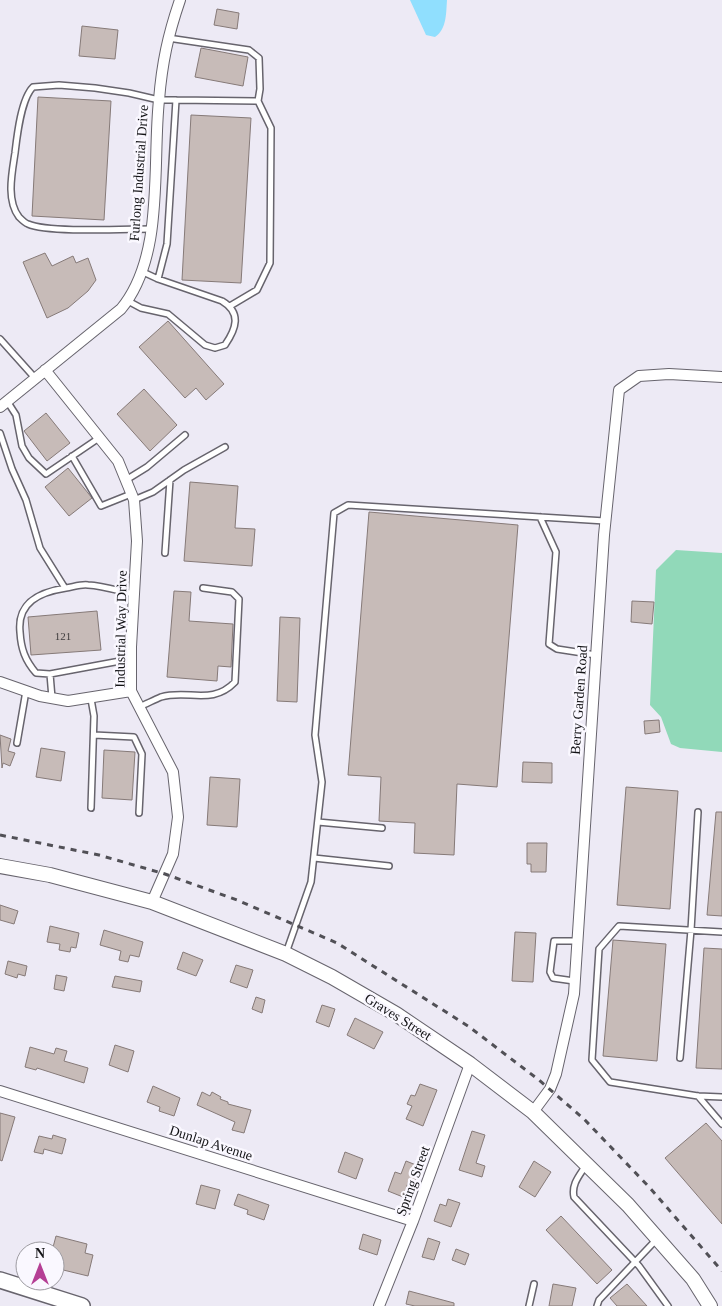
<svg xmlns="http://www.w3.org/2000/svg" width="722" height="1306" viewBox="0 0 722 1306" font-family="Georgia,serif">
<rect width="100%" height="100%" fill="#edeaf5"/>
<path fill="#91d9b9" d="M676,550L722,553V752L680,748L671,744L661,717L650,705L656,570Z"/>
<path fill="#90dffe" d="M410,0H447C446,13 447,29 435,37L426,35Z"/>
<path fill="#c7bbb8" stroke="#867a78" d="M217,9L239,13L237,29L214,25Z
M82,26L118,30L115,59L79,56Z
M201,48L248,57L243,86L195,77Z
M38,97L111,101L104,220L32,216Z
M191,115L251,118L241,283L182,280Z
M45,253L52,266L73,256L76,263L88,258L96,280L88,291L68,308L47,318L23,262Z
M168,321L224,384L206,400L196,388L185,398L139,347Z
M144,389L177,425L150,451L117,414Z
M46,413L70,443L47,461L24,431Z
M68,468L92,498L69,516L45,487Z
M190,482L238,486L235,528L255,529L252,566L184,561Z
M369,512L518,525L497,787L457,784L454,855L414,853L415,823L379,821L381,777L348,775Z
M174,591L191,592L189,621L233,624L231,667L218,666L217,681L167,677Z
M632,601L654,602L652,624L631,622Z
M97,611L101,650L31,655L28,617Z
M280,617L300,618L297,702L277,701Z
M659,720L660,732L645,734L644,721Z
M0,735L11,739L8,751L15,753L10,766L3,763L2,768Z
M41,748L65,752L61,781L36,777Z
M104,750L135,752L132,800L102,798Z
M523,762L552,763V783L522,782Z
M210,777L240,779L237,827L207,825Z
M626,787L678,791L670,909L617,905Z
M716,812H722V916L707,915Z
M527,843H547L546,872H531V864H527Z
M0,905L18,911L14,924L0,920Z
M50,926L79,933L76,948L71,947L70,952L59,950L60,944L47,942Z
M104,930L143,942L139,957L130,955L128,962L119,960L121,951L100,945Z
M515,932L536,933L533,982L512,981Z
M613,940L666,944L657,1061L603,1056Z
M704,948L722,949V1069L696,1068Z
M183,952L203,960L196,976L177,969Z
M8,961L27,966L25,976L18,974L17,978L5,974Z
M236,965L253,970L247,988L230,982Z
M56,975L67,977L64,991L54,989Z
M115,976L142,981L140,992L112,987Z
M256,997L265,1000L262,1013L252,1009Z
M322,1005L335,1009L329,1027L316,1022Z
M355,1018L383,1032L374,1049L347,1035Z
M115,1045L134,1051L128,1072L109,1065Z
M30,1047L54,1054L56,1048L67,1051L64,1061L88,1068L84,1083L37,1068L36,1070L25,1067Z
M420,1084L437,1090L423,1126L406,1119L412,1106L407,1104L411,1095L415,1096Z
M153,1086L180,1098L174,1116L159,1111L160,1107L147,1102Z
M202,1092L210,1096L212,1092L221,1097L220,1099L228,1102V1104L251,1110L244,1133L232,1130L235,1122L197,1105Z
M0,1113L15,1117L2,1161L0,1160Z
M706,1123L722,1141V1224L665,1158Z
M472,1131L485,1135L476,1163L485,1166L482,1177L459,1170Z
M53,1135L66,1139L62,1154L44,1149L43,1154L34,1152L39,1136L52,1139Z
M345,1152L363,1159L356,1179L338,1172Z
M406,1161L416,1165L413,1172L418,1174L414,1182L409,1180L403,1197L388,1191L395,1172L401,1174Z
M534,1161L551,1172L535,1197L519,1187Z
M201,1185L220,1190L215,1209L196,1204Z
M238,1194L269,1205L264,1220L247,1214L248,1210L234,1205Z
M448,1199L460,1203L451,1227L434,1221L440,1204L446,1206Z
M561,1216L612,1270L597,1284L546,1230Z
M363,1234L381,1240L377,1255L359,1249Z
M56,1236L87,1244L85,1253L93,1255L88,1276L55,1268V1251H52Z
M428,1238L440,1242L434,1260L422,1257Z
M456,1249L469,1254L465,1265L452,1260Z
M553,1284L576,1288L572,1306H549Z
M627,1284L647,1306H617L610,1298Z
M409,1291L454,1303V1306H415L406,1304Z"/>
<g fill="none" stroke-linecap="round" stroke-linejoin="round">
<g stroke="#67646d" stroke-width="8">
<path id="lane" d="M168,38L249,50L259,58L260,89L258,101L176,100
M143,272L158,279L167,244L176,100H159L129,93L95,88L59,85L33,87C21,99 17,136 15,153C12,173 6,200 19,217C21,219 25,223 28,224C48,233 126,229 151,229
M128,301L141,308L168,314L205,345L215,348L225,345C236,329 242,313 222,301L158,279
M230,306L257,290L270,263L271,128L258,101
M0,339L35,378
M7,401L16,415L22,446L29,458L46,474L99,438
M0,433L12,469L26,500L40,548L65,588
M72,456L101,506L131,494
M126,480L147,467L185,435
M134,500L153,492L184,470L225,447
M540,517L556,552L549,644L557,649L596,655
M165,553L170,480
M50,674L36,673C25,660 21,649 20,632C17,602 40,592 66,588C73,587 81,584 88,585C104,586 119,591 134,594
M52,698L50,674L131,659
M139,707C146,704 154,700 161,697C188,689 212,706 235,682L239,599L232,592L203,588
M94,735L134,737L142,754L139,813
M17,743L26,691
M91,808L94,716L91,699
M318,822L382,828
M314,858L389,866
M722,932L619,926L599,949L592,1060L610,1082L698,1096L722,1097
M286,953L311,882L322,782L315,735L334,513L348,505L605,521
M574,981L553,978L550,972L554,941H577
M680,1058L691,930L698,812
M698,1096L722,1124
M586,1165C580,1175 571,1184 574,1197L639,1266L668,1306
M529,1306L534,1284
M597,1306L599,1300L656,1240"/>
</g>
<g stroke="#67646d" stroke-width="12">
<path id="street" d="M45,370L118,461L134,500L137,541L131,647V691L173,772L178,817L173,854L152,902
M0,407L121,309C165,256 152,165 159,100C162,63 168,35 180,0
M0,682L40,696L68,701L131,691
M0,1091L413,1221
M533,1112L550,1089L556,1074L574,994L604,535L619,390L639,376L669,374L722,377
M379,1306L413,1221L470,1064"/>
</g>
<g stroke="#67646d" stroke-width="16">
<path id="secondary" d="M0,866L50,875L152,902L286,954L332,977L396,1014L470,1064L533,1112L628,1205L693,1279L710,1306"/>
</g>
<g stroke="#67646d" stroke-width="18">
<path id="primary" d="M0,1280L82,1306"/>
</g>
<use href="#lane" stroke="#fff" stroke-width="5"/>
<use href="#street" stroke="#fff" stroke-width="10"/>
<use href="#secondary" stroke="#fff" stroke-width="14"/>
<use href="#primary" stroke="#fff" stroke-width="15"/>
<path stroke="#515056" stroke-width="3" stroke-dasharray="6 6" stroke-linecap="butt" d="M0,835L99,855L165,874L237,900L337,943L468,1026L539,1080L584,1119L650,1188L722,1271"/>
</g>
<g text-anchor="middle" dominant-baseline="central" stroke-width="5" stroke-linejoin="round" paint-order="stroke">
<g font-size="11" fill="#403d3e">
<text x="63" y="636">121</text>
</g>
<g font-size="14" fill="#131316" stroke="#faf8ff">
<text transform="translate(139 173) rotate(-86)">Furlong Industrial Drive</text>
<text transform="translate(121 629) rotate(-89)">Industrial Way Drive</text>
<text transform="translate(579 700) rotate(-86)">Berry Garden Road</text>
<text transform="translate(398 1017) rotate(32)">Graves Street</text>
<text transform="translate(211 1143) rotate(18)">Dunlap Avenue</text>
<text transform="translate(413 1181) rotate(-70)">Spring Street</text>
</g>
</g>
<g transform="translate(40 1266)"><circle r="24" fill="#faf8ff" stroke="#9e9ca2"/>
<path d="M0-4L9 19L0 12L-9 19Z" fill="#b53f95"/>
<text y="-8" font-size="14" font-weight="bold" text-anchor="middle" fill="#131316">N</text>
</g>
</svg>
